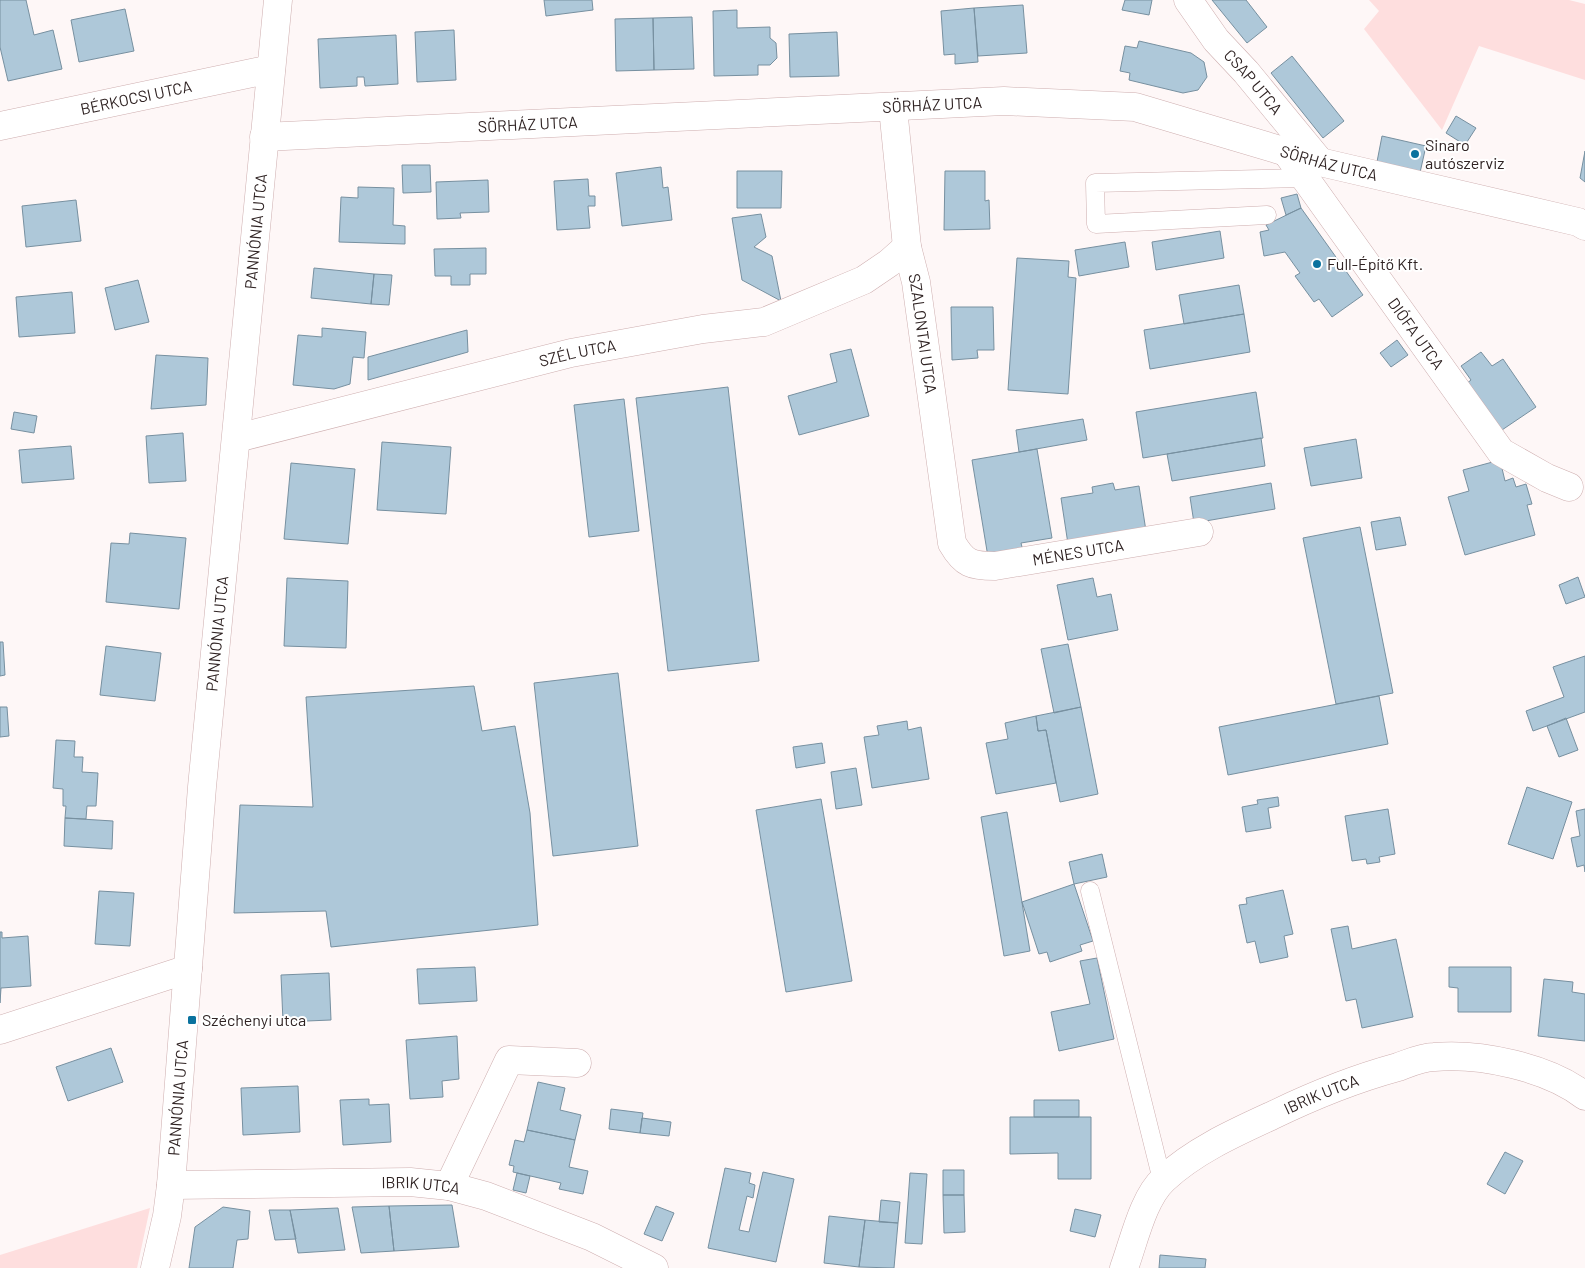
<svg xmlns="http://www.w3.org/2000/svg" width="1585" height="1268" viewBox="0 0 1585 1268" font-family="Barlow,sans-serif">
	<rect width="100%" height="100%" fill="#fef7f7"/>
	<path fill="#fedede" d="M1369 0H1569L1585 4V80L1479 46 1442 130 1364 29 1379 11Z
		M150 1208 137 1268H0V1255Z"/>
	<path fill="#aec8d9" stroke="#7790a0" d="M0 0H26L34 35 53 30 62 69 8 81 0 47Z
		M544 0H592L593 10 546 16Z
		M1125 0H1152L1149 15 1122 10Z
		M1212 0H1246L1267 27 1247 43Z
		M1023 5 1027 53 978 56 974 8Z
		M974 8 978 62 955 64V54L944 55 941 11Z
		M125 9 134 51 79 62 71 20Z
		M737 10V28L770 27V38L776 43 777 58 770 65H758V75L714 76 713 11Z
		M692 17 694 69 654 70 653 18Z
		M653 18 654 70 616 71 615 19Z
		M454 30 456 80 417 82 415 32Z
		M837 32 839 76 790 77 789 34Z
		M396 35 398 84 365 86 364 77H357V86L320 88 318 39Z
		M1139 41 1191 53 1204 62 1207 77 1198 90 1183 93 1129 80 1130 73 1120 71 1125 46 1137 48Z
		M1292 56 1344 121 1323 138 1271 73Z
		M1456 116 1476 128 1465 145 1446 133Z
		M1382 136 1426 146 1419 177 1376 167Z
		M1585 151V182L1580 178Z
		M402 165H430L431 192 403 193Z
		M661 167 663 188 668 187 672 220 622 226 616 173Z
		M737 171H782L781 208H737Z
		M945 171H985V201L989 200 990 229 944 230Z
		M588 179 589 196H595V206H588L590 228 557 230 554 181Z
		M488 180 489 212 460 213 461 218 437 219 436 182Z
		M358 187 394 188 393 225 405 226V244L339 242 341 197 358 198Z
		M1297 194 1301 208 1286 215 1281 198Z
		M76 200 81 241 26 247 22 206Z
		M1301 208 1363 295 1332 317 1319 299 1314 302 1295 276 1300 273 1285 252 1264 256 1260 232 1269 230 1266 225Z
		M761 214 766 237 754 247 772 256 781 301 742 280 732 218Z
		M1220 231 1224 258 1156 270 1152 242Z
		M1125 242 1129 267 1079 276 1075 250Z
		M486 248V274H470V285H451V276H435L434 249Z
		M1017 258 1069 261 1068 277 1076 278 1068 394 1008 390Z
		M314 268 374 274 371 304 311 298Z
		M374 274 392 275 389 305 371 304Z
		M138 280 149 322 115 330 105 288Z
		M1239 285 1244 314 1184 324 1179 295Z
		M72 292 75 333 19 337 16 297Z
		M951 307H993L994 350H977L978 358 952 360Z
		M1244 314 1250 352 1150 369 1144 330Z
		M322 328 366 332 364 358 353 357 350 384 334 389 293 385 298 335 322 337Z
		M467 330 468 352 368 380V357Z
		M1397 340 1408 355 1391 367 1380 353Z
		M851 349 869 416 799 435 788 396 837 382 830 354Z
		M1481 352 1492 366 1503 359 1536 407 1499 432 1466 384 1471 380 1461 366Z
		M156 355 208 358 206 405 151 409Z
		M728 387 759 661 668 671 636 398Z
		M1256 392 1263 438 1143 458 1136 412Z
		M624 399 639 531 589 537 574 405Z
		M14 412 37 416 34 433 11 429Z
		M1083 419 1087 440 1019 452 1016 430Z
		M183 433 186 481 149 483 146 436Z
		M1261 438 1265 466 1172 481 1167 454Z
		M1356 439 1362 478 1311 486 1304 448Z
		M382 442 451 447 446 514 377 510Z
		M71 446 74 479 22 483 19 450Z
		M1037 449 1052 538 1021 543 1023 551 988 557 972 460Z
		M1500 460 1505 481 1513 478 1516 487 1526 484 1532 504 1527 505 1535 535 1465 555 1448 497 1469 491 1463 470Z
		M291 463 355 469 348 544 284 539Z
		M1113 483 1115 490 1139 486 1146 531 1068 544 1061 498 1093 493 1092 487Z
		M1271 483 1275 509 1194 523 1190 497Z
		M1400 517 1406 545 1376 550 1371 522Z
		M1360 527 1393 693 1336 704 1303 538Z
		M130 533 186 538 179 609 106 602 111 543 129 544Z
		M1578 577 1585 597 1566 604 1559 585Z
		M287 578 348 581 346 648 284 646Z
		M1093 578 1097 597 1111 594 1118 630 1068 640 1057 585Z
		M0 642H3L5 675 0 676Z
		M1068 644 1081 707 1054 713 1041 649Z
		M106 646 161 653 155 701 100 695Z
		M1585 656V712L1533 731 1526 711 1564 697 1553 667Z
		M618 673 638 846 553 856 534 683Z
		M474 686 482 731 515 726 530 813 538 925 331 947 326 911 234 913 240 805 313 807 306 697Z
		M1379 696 1388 744 1228 775 1219 727Z
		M0 707H7L9 736 0 737Z
		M1081 707 1098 794 1060 802 1046 730 1038 731 1036 716Z
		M1036 716 1038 731 1046 730 1056 783 996 794 986 743 1008 739 1005 723Z
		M1566 718 1578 750 1559 757 1547 726Z
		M907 721 908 730 921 727 929 779 872 788 864 737 879 735 877 726Z
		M56 740 75 741 74 757H83L82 772 98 773 96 806H87L86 819 65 818 66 806H63V789L53 788Z
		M822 743 825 763 796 768 793 747Z
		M856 768 862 805 836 809 831 772Z
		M1527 787 1572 802 1553 859 1508 844Z
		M1278 797 1279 806 1268 808 1271 828 1246 832 1242 807 1258 804 1257 800Z
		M821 799 852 981 786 992 756 810Z
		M1388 809 1395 854 1379 857 1380 862 1367 864 1366 859 1352 861 1345 816Z
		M1585 809V872L1584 865 1577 867 1571 838 1580 836 1576 811Z
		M1007 812 1030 951 1004 956 981 817Z
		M65 818 113 821 112 849 64 846Z
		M1102 854 1107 877 1074 884 1069 862Z
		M1074 884 1093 941 1080 945 1082 951 1050 962 1047 952 1039 954 1022 902Z
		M1283 890 1293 934 1284 936 1288 957 1260 963 1255 941 1247 943 1239 905 1247 904 1246 898Z
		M99 891 134 893 130 946 95 944Z
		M1348 926 1352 949 1396 939 1413 1017 1362 1028 1356 999 1346 1001 1331 929Z
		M0 932H2V938L28 936 31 986 1 988 0 1003Z
		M1097 958 1114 1039 1059 1051 1051 1012 1090 1004 1080 961Z
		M475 967 477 1001 419 1004 417 969Z
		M1449 967H1511V1012H1458V988L1449 987Z
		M329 973 331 1020 283 1022 281 975Z
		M1544 979 1573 982 1572 992 1585 994V1041L1538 1036Z
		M457 1036 459 1079 442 1081 443 1097 410 1099 406 1040Z
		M111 1048 123 1082 68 1101 56 1067Z
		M538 1082 565 1088 560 1110 581 1115 575 1140 527 1130Z
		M298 1086 300 1132 243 1135 241 1088Z
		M369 1099V1105L389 1104 391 1142 343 1145 340 1100Z
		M1034 1100H1079V1117H1034Z
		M611 1109 643 1113 640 1133 609 1129Z
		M1010 1117H1091V1179H1058V1153L1010 1154Z
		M642 1118 671 1122 669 1136 640 1133Z
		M527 1130 575 1140 569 1167 588 1171 583 1194 559 1189 561 1183 513 1172 514 1166 509 1165 515 1140 524 1142Z
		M1505 1152 1523 1161 1505 1194 1487 1184Z
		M725 1168 751 1173 749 1183 755 1185 753 1198 747 1196 739 1230 749 1232 763 1172 794 1179 776 1262 708 1248Z
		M943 1170H964V1195H943Z
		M517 1173 530 1176 526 1193 513 1190Z
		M910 1173 927 1174 922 1244 905 1243Z
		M943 1195H964L965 1232 944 1233Z
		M881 1200 900 1202 898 1223 879 1222Z
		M452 1205 459 1247 394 1251 389 1206Z
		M389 1206 394 1251 361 1253 352 1207Z
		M656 1206 674 1213 662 1241 644 1234Z
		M223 1207 250 1211 248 1239 237 1240 233 1268H189L195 1227Z
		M338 1208 345 1250 298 1253 290 1210Z
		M1075 1209 1101 1215 1095 1237 1070 1231Z
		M269 1210H290L296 1239 275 1240Z
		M829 1216 865 1220 859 1267 824 1263Z
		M865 1220 898 1223 894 1268 859 1267Z
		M1160 1255 1206 1259 1205 1268H1159Z"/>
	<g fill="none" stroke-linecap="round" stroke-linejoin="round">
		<g stroke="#ceaeaf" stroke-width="19">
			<path id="lane" d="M1267 215 1096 224 1095 183 1305 178
				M1090 891 1162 1180"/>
		</g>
		<g stroke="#ceaeaf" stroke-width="29">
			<g id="street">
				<path id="s1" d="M1188 0 1216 40 1246 72 1320 162"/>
				<path id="s2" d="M893 108 907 247 916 282 952 543C964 564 972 566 995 566L1199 532"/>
				<path id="s3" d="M0 126 271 69"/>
				<path id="s4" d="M264 137 1004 101 1135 107 1320 162 1578 222 1585 226"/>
				<path id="s5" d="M1287 153 1501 452 1547 478 1569 487"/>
				<path id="s6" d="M237 438 571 353 703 329 764 322 864 280 889 263 907 247"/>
				<path d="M0 1030 188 969"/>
				<path id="s7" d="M171 1185 410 1182 449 1186 486 1196 592 1237 654 1268"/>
				<path d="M449 1186 509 1060 577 1063"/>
				<path id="s8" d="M155 1268 167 1216 171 1185 202 787 278 0"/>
				<path id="s9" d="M1124 1268C1134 1241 1143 1198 1164 1179 1194 1151 1234 1133 1271 1116 1312 1096 1354 1079 1398 1067 1409 1063 1422 1057 1434 1057 1480 1053 1548 1067 1585 1096"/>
			</g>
		</g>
		<use href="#lane" stroke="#fff" stroke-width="18"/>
		<use href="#street" stroke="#fff" stroke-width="28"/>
	</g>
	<g fill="#0a729e" stroke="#fff" stroke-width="2">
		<circle cx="1415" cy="154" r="5"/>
		<circle cx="1317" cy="264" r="5"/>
		<rect x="187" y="1015" width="10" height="10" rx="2.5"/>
	</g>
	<g text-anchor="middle" stroke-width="4" stroke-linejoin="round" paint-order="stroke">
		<g font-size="16" fill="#2f2323" stroke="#fff">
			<text dy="6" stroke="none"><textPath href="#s1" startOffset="105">CSAP UTCA</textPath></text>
			<text dy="6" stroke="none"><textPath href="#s3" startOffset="139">BÉRKOCSI UTCA</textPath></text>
			<text dy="6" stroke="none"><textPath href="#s4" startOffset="669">SÖRHÁZ UTCA</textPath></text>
			<text dy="6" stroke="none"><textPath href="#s4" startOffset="264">SÖRHÁZ UTCA</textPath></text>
			<text dy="6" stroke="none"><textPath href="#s4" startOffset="1074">SÖRHÁZ UTCA</textPath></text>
			<text dy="6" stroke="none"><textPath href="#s8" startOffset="1042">PANNÓNIA UTCA</textPath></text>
			<text dy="6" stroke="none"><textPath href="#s2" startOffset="228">SZALONTAI UTCA</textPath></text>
			<text dy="6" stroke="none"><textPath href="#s5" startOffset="222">DIÓFA UTCA</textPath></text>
			<text dy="6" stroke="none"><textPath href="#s6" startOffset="351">SZÉL UTCA</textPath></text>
			<text dy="6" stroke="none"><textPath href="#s2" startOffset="576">MÉNES UTCA</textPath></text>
			<text dy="6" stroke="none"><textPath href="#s8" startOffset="638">PANNÓNIA UTCA</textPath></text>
			<text dy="6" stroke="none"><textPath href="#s9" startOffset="278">IBRIK UTCA</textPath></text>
			<text dy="6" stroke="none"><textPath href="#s8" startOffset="172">PANNÓNIA UTCA</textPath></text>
			<text dy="6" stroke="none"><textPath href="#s7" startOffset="250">IBRIK UTCA</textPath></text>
		</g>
		<g font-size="16" fill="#2f2323" stroke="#fff" text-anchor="start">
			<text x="1425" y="151">Sinaro<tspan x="1425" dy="18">autószerviz</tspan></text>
			<text x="1327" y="270">Full-Építő Kft.</text>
			<text x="202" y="1026">Széchenyi utca</text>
		</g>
	</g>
</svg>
